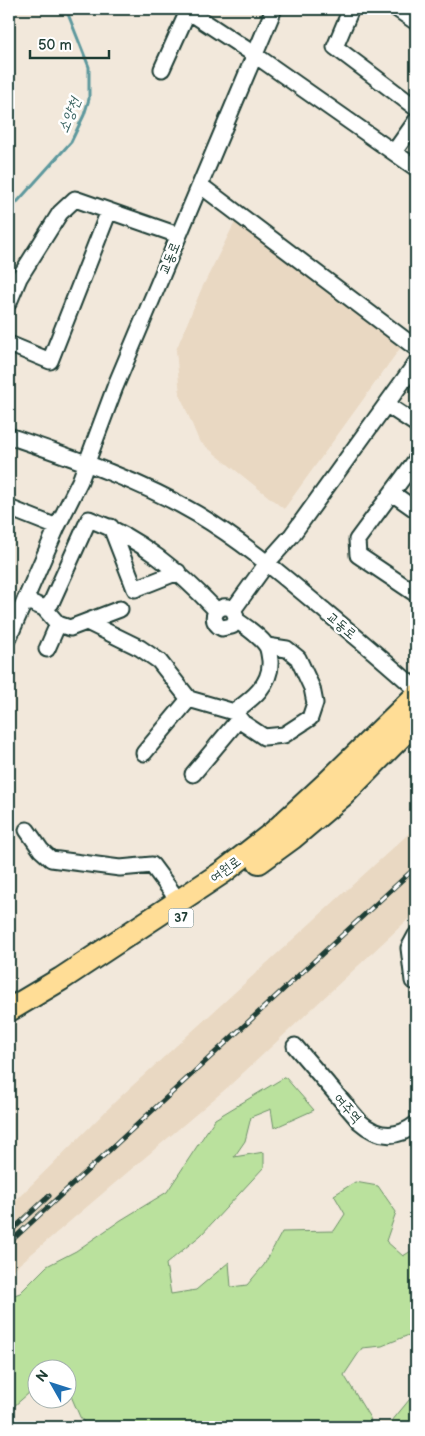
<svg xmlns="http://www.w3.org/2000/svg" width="425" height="1436" viewBox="0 0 425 1436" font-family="'Balsamiq Sans','Poor Story',sans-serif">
	<rect width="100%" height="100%" fill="#f2e8db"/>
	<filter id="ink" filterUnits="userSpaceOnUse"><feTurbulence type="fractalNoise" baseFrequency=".02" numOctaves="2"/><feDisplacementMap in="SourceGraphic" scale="10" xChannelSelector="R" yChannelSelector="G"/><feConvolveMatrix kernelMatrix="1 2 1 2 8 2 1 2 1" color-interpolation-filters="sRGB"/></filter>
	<g filter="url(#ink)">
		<path fill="#e9d8c2" d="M235 222 401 347 284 509 199 441 180 395 176 350 201 290Z
			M416 827V912L228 1087 9 1273V1207L119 1098Z"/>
		<path fill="#bae19d" stroke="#6c8f68" d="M285 1077 314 1110 274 1128 271 1109 251 1117 245 1141 234 1157 264 1152V1167L201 1235 166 1264 171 1294 196 1290 229 1262 231 1287 247 1285 264 1265 282 1232 334 1231 345 1214 334 1195 355 1182 378 1186 396 1212 386 1241 403 1256 416 1248V1332L382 1346 362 1348 344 1375 370 1418 372 1427H88L80 1417 68 1389V1368H38L37 1386 13 1407 9 1404V1297L20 1293 47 1266 76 1251 121 1220 167 1192 215 1119Z
			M416 1393V1427H387L414 1394Z"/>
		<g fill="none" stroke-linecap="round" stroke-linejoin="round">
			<path stroke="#5d989d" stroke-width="3" d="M9 211 71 142 84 115 89 99V67L66 9"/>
			<g stroke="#1f3d34" stroke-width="19">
				<path id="minor" d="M185 9 255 55 416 168
					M351 9 335 47 416 108
					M397 9 416 22
					M162 69 189 9
					M394 152 416 121
					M200 185 416 348
					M9 302 19 278 60 213 75 199 178 235
					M9 344 50 361 109 211
					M387 405 416 424
					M9 436C73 458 139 480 197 514 239 539 276 570 313 601 348 630 383 659 416 689
					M416 460 357 540 358 555 416 594
					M392 493 416 510
					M9 508 57 527
					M111 527 135 589 178 572
					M25 600 44 608 51 603 89 519C140 538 179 571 216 610
					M44 608 58 624 70 628 120 609
					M233 610 267 563 292 535 416 363
					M87 622 140 648 159 661 189 699 234 712 243 723 264 737 284 735 310 718 315 703 312 688 298 658 287 649 267 646
					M9 637 57 527 80 481 115 387 274 9
					M47 649 58 624
					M234 712C252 699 272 684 270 660 269 655 269 649 266 645 258 634 246 627 236 620 236 611 231 606 223 607 212 611 211 623 222 628L232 626 236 620
					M144 753 189 699
					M193 774 239 719
					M27 830 41 850 51 859 120 868 152 865 172 892
					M413 981 409 948 416 935
					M295 1046 360 1122C378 1138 397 1139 416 1124"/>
			</g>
			<g stroke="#1f3d34" stroke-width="26">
				<path id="highway" d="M259 862 292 838 343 795 416 721
					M9 1010 61 979 223 872 273 833 328 782 416 696"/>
			</g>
			<use href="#minor" stroke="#fff" stroke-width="15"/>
			<use href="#highway" stroke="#ffdd96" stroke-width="22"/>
			<g stroke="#1f3d34" stroke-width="5">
				<path id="rail" d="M9 1233 49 1196
					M9 1243 416 867"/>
			</g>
			<use href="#rail" stroke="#fff" stroke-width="3" stroke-dasharray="9" stroke-linecap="butt"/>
		</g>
	</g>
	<g text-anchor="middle" stroke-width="5" stroke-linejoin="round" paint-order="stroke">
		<rect fill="#fff" stroke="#627771" stroke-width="1" x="168.5" y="908.5" width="25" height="19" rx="4"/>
		<g font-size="12" font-weight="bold" fill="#1f3d34">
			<text x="181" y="922">37</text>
		</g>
		<g font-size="14" fill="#1f3d34" stroke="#fff">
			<text transform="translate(169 258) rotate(-68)" y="5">교동로</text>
			<text transform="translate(342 625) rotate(40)" y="5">교동로</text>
			<text transform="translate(225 869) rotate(-36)" y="5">여원로</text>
			<text transform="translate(348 1108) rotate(49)" y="5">여주역</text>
		</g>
		<g font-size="15" font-style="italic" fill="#396360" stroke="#fff">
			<text transform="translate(69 115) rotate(-68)" y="5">소양천</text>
		</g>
	</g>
	<rect width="425" height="1436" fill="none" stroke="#fff" stroke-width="30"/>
	<rect x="15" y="15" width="395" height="1406" fill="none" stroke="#1f3d34" stroke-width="2" filter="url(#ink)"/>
	<g transform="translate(52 1384) rotate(309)"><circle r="24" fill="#ffffff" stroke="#a5b1ae"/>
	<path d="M0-4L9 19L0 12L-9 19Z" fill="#1f6fb2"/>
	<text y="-8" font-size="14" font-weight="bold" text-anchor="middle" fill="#1f3d34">N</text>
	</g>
	<path d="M30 50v8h79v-8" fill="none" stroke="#1f3d34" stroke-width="2.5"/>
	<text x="38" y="50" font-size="15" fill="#1f3d34" stroke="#ffffff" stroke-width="4" paint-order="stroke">50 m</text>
</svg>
